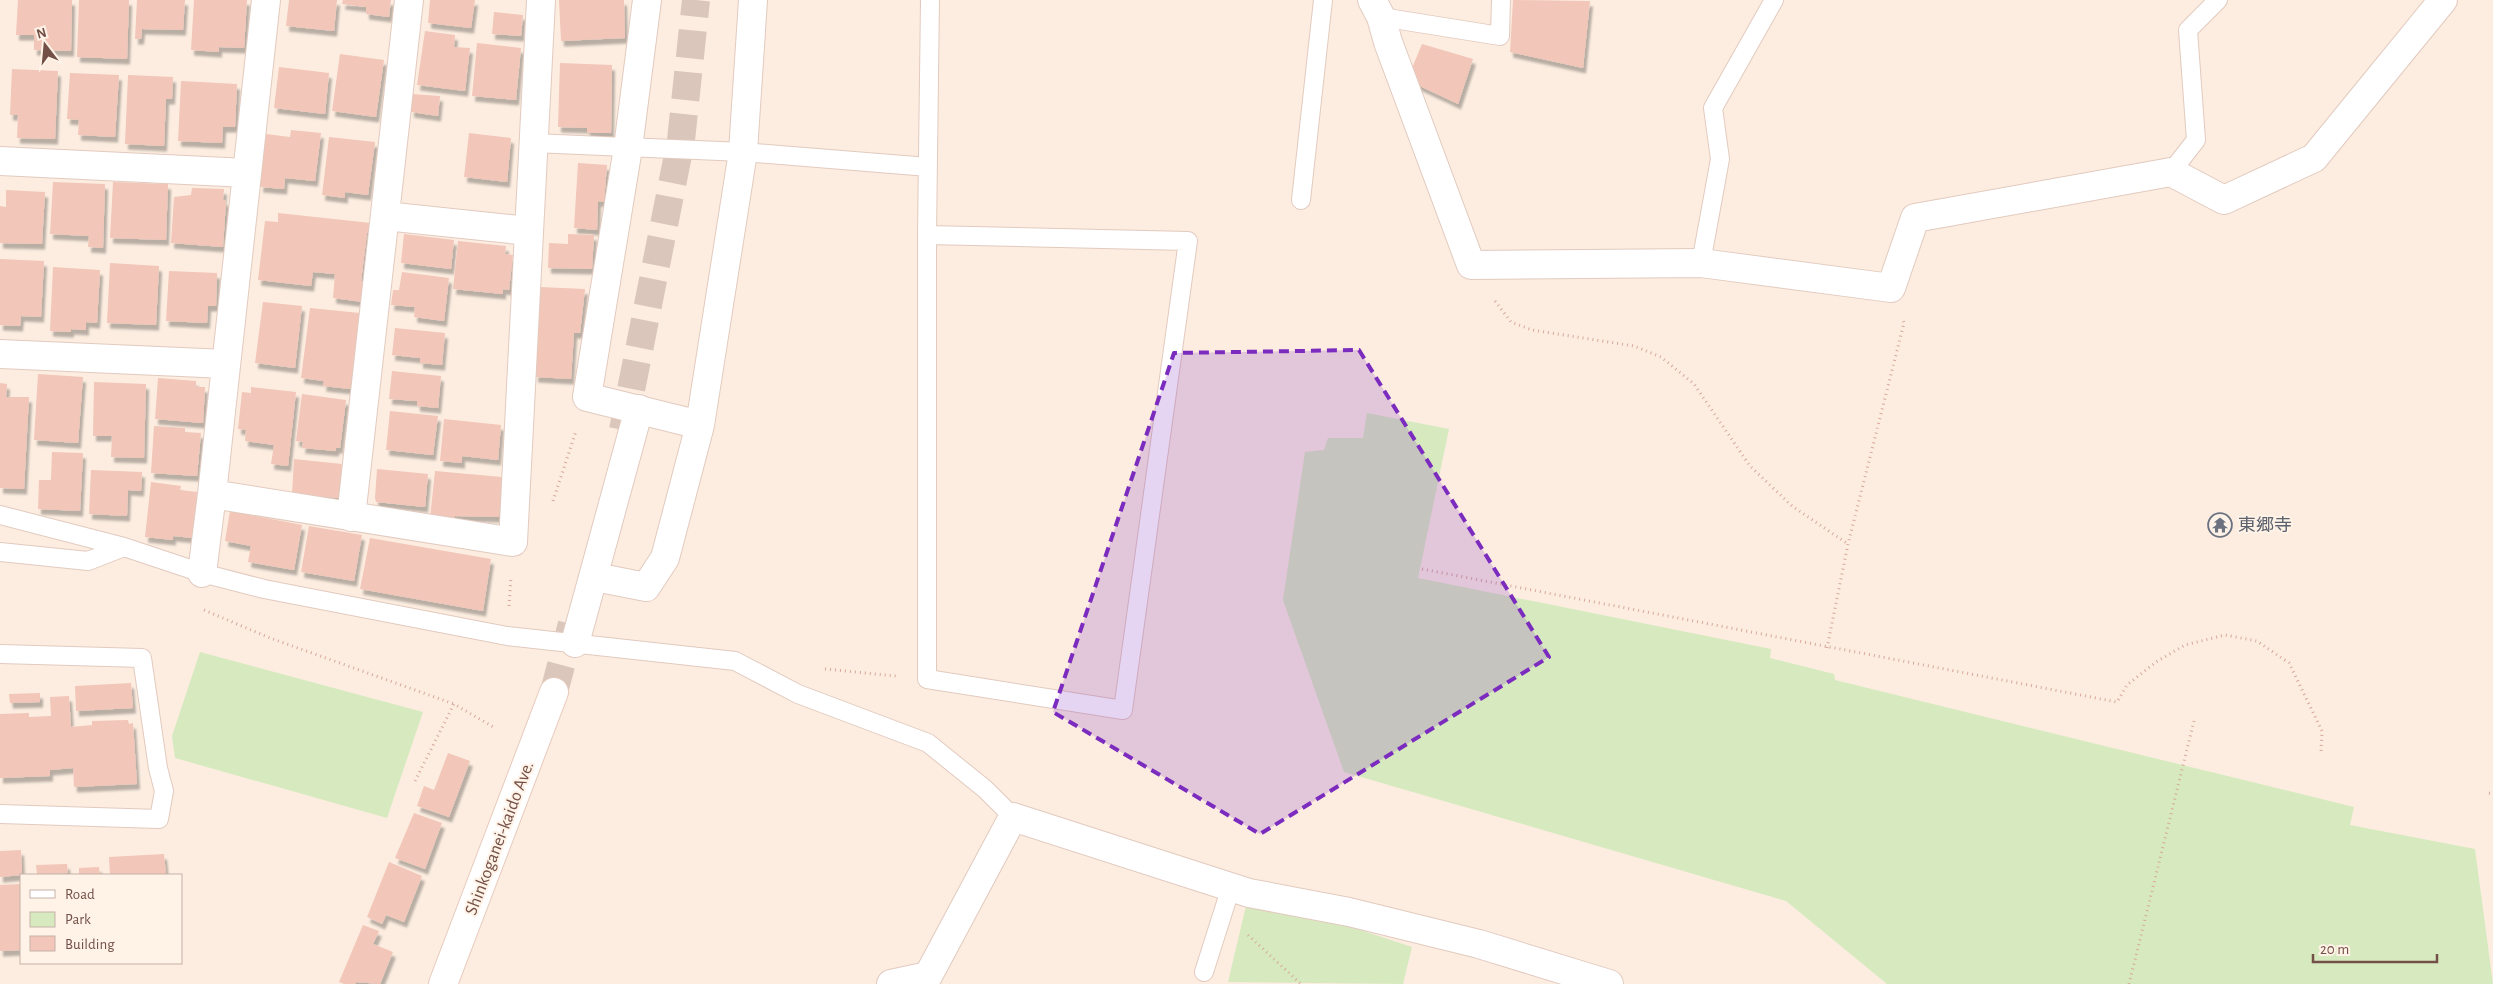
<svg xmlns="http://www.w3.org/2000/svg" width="2493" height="984" viewBox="0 0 2493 984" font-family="'Alegreya Sans','Noto Sans JP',sans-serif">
	<defs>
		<filter id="shadow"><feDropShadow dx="3" dy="5.5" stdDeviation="1" flood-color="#0004"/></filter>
	</defs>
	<rect width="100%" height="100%" fill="#fcede0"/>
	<path fill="#d7eabf" d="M1367 413 1449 429 1418 578 1771 649 1770 658 1834 674 1835 680 2354 807 2350 825 2475 849 2493 984H1887L1786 901 1344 772 1283 600 1305 452 1324 450 1328 438H1363Z
		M200 652 423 712 387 818 175 758 172 736Z
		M1249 893 1412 947 1403 984 1228 982Z"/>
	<path fill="#f2c6b8" filter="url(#shadow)" d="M18 0H72L71 51 34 50V35H16Z
		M79 0H129L127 59 77 57Z
		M137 0H185L183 30 142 29 141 39H135Z
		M194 0H247L244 48 219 47V52L191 50Z
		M289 0H337L334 31 286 26Z
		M343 0H391L389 17 366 14V7L342 4Z
		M430 0H475L471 28 428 23Z
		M559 0H624L625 38 561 41Z
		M1513 0 1590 1 1583 68 1510 52Z
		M494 12 523 15 521 36 492 34Z
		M425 31 455 35 454 47 470 48 465 91 417 85Z
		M477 43 521 48 516 100 472 96Z
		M1422 44 1473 59 1458 104 1407 80Z
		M340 54 384 60 376 117 332 111Z
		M560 63 612 65 611 133H587V128L558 127Z
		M279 67 329 73 325 114 274 108Z
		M12 69 58 71 55 139 17 138 18 115H10Z
		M70 73 119 75 115 137 78 135 79 120 67 119Z
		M128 75 173 77 172 99H166L164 146 125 144Z
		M181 81 237 84 235 127H223L222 143 178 141Z
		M412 94 440 96 438 116 411 112Z
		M291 130 321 133 315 181 285 178 284 189 260 187 266 134 290 137Z
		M469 133 511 138 507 182 464 177Z
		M329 137 375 142 368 195 345 192V198L322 195Z
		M578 163 607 165 604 202 598 201 597 230 574 228Z
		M53 182 105 184 103 248 88 247 89 236 50 234Z
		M113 182 168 184 166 240 110 238Z
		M192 188 224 189 223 200 226 201 223 247 171 243 174 197 191 195Z
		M6 190 45 192 42 244 0 243V206L6 207Z
		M278 213 371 223 369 233H367L361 281 365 282 363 302 333 298 335 274 313 272 311 286 258 280 265 221 278 222Z
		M404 234 454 240 451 269 401 263Z
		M568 234 594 235 592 269 548 268 549 243 568 244Z
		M458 241 506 246 505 254 513 255 509 290 503 289V294L453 289Z
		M0 259 44 261 41 317 21 316 20 326 0 325Z
		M110 263 159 266 156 325 107 323Z
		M53 267 100 270 97 323 86 322V330L71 329V332L50 331Z
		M169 271 217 273 216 306H208L207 323 166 321Z
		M402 272 449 278 444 321 414 317 415 307 391 305 393 290H399Z
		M540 287 585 289 580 333H574L571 379 535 377Z
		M263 302 302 306 295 368 255 363Z
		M310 308 360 313 350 389 323 386 324 381 301 378Z
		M395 328 445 333 442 365 420 363V358L392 355Z
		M392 371 441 376 438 408 417 406V401L389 399Z
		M38 374 83 377 78 443 34 440Z
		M158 378 196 381V387H205L203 423 155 419Z
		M94 382 146 384 144 458 111 457 112 436H93Z
		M0 383 7 384 6 397H29L24 489 0 488Z
		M251 387 296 392 288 466 271 464 274 445 245 441 246 430 238 429 242 392 251 393Z
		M302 394 346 400 340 448H336V451L302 448 303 442 296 441Z
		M390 411 438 416 433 455 386 450Z
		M444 419 501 425 498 460 462 456V463L440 461Z
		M154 426 185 428V432L201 433 197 476 151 473Z
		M52 452 83 453 80 511 38 509 39 480H51Z
		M294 459 342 464 338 498 292 494Z
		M377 469 428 474 425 507 376 502 375 498Z
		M91 470 142 472 141 491 128 490 127 516 89 514Z
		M435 471 502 477 499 517 455 516 454 521 430 518Z
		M151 482 181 486 180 490 197 492 192 538 173 536V540L145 537Z
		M230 511 302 525 294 570 248 562 251 546 225 541Z
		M309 526 362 535 354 581 301 572Z
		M370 538 491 559 483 611 360 589Z
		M131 683 133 708 76 711 75 686Z
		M40 693V702L10 703 9 694Z
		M69 696 71 727 92 725V721L128 720 129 724 133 723 137 784 74 787 73 768 50 770V776L0 778V714L29 713V717L51 716 50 697Z
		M448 753 470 761 449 817 417 806 424 786 434 790Z
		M414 813 442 823 425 869 395 858Z
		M21 850 22 875 0 877V851Z
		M164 854 166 875H110L109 857Z
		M389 862 422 876 404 922 386 915 382 924 367 917Z
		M67 864 68 873 37 874 36 865Z
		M99 867 100 875H79V868Z
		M21 884V950L0 951V885Z
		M363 925 379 931 373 944 393 952 380 984 356 982 355 984H345L339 982Z"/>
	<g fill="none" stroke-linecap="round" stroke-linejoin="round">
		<path stroke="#dac6ba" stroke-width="28" stroke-dasharray="28 14" stroke-linecap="butt" d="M623 430 681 140 696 0
			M554 692 574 616"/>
		<g stroke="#e2cabf" stroke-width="20">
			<path id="service" d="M1381 17 1500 36 1501 0
				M533 143 743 152 928 167
				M2171 172 2196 140 2188 30 2218 0
				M1301 200 1323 0
				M927 235 1188 241 1123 710 927 679V235L930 0
				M1701 263 1720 159 1713 108 1774 0
				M0 515 124 547 202 573 264 589 507 636 735 661 798 694 928 743 985 789 1013 817
				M0 552 88 561 124 547
				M0 654 142 658 158 768 164 791 159 819 0 814
				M1204 972 1231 887"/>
		</g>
		<g stroke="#e2cabf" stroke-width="30">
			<path id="minor" d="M647 0 628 148 587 397 700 425 743 152 753 0
				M1372 0 1381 17 1388 42 1471 265 1701 263 1891 288 1915 218 2171 172 2224 200 2314 158 2443 0
				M0 161 247 173
				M385 216 529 231
				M0 354 226 364
				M212 494 513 542 541 0
				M351 517 409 0
				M202 573 212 494 266 0
				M595 577 646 587 665 558 700 425
				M575 643 639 409
				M891 984 928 976 1013 817 1249 893 1349 912 1479 944 1609 984"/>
		</g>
		<g stroke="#e7cabc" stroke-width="30">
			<path id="secondary" d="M443 984 554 692"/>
		</g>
		<path stroke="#d6a99b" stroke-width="3" stroke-dasharray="1 4" stroke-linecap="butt" d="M1495 301 1511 322 1532 330 1634 346 1661 357 1694 384 1750 466 1792 506 1848 544
			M553 501 576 431
			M1422 569 2117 702 2127 685 2156 662 2185 645 2225 635 2257 641 2289 663 2322 731 2321 752
			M509 606 511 577
			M204 610 270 638 454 704
			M1827 648 1848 544 1904 323 1903 320
			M825 669 896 676
			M415 781 454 704 495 728
			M2489 793 2493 794
			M1248 935 1301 984
			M2129 984 2194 721"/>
		<use href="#service" stroke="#fff" stroke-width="18"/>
		<use href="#minor" stroke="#fff" stroke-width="28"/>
		<use href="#secondary" stroke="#fff" stroke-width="28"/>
	</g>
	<path fill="#7b2cbf" fill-opacity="0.2" stroke="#7b2cbf" stroke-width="4" stroke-dasharray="10 6" stroke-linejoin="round" d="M1359 350 1549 657 1260 834 1053 712 1174 353Z"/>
	<defs>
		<g id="temple-ring" transform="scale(1.25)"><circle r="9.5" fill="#fff2e7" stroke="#6b7280" stroke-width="1.5"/><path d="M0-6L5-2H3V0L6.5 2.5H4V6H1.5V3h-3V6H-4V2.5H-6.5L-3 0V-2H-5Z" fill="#6b7280"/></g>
	</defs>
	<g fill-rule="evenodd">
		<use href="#temple-ring" x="2220" y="525"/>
	</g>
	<g text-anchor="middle" stroke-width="4" stroke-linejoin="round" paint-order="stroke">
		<g font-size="18" fill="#5b616d" stroke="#fff2e7" text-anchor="start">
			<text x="2238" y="531">東郷寺</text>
		</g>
		<g font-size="18" fill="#735047" stroke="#fff2e7">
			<text transform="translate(499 838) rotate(-69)" y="6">Shinkoganei-kaido Ave.</text>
		</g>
	</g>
	<rect x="20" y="874" width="162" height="90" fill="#fff2e7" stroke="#c7b1a7"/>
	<rect x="30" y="890" width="25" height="8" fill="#ffffff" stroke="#c7b1a7"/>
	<text x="65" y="899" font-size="15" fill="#735047">Road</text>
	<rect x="30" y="912" width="25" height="15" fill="#d7eabf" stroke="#c7b1a7"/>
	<text x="65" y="924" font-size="15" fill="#735047">Park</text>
	<rect x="30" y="936" width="25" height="15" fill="#f2c6b8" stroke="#c7b1a7"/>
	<text x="65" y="949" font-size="15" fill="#735047">Building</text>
	<g transform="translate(45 45) rotate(344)" stroke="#fff2e7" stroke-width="4" paint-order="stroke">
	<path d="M0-4L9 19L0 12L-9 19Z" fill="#735047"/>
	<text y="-8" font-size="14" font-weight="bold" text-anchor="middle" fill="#735047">N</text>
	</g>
	<path d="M2313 954v8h124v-8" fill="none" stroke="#735047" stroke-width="2.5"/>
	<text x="2320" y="954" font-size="15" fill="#735047" stroke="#fff2e7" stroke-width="4" paint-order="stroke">20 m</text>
</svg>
